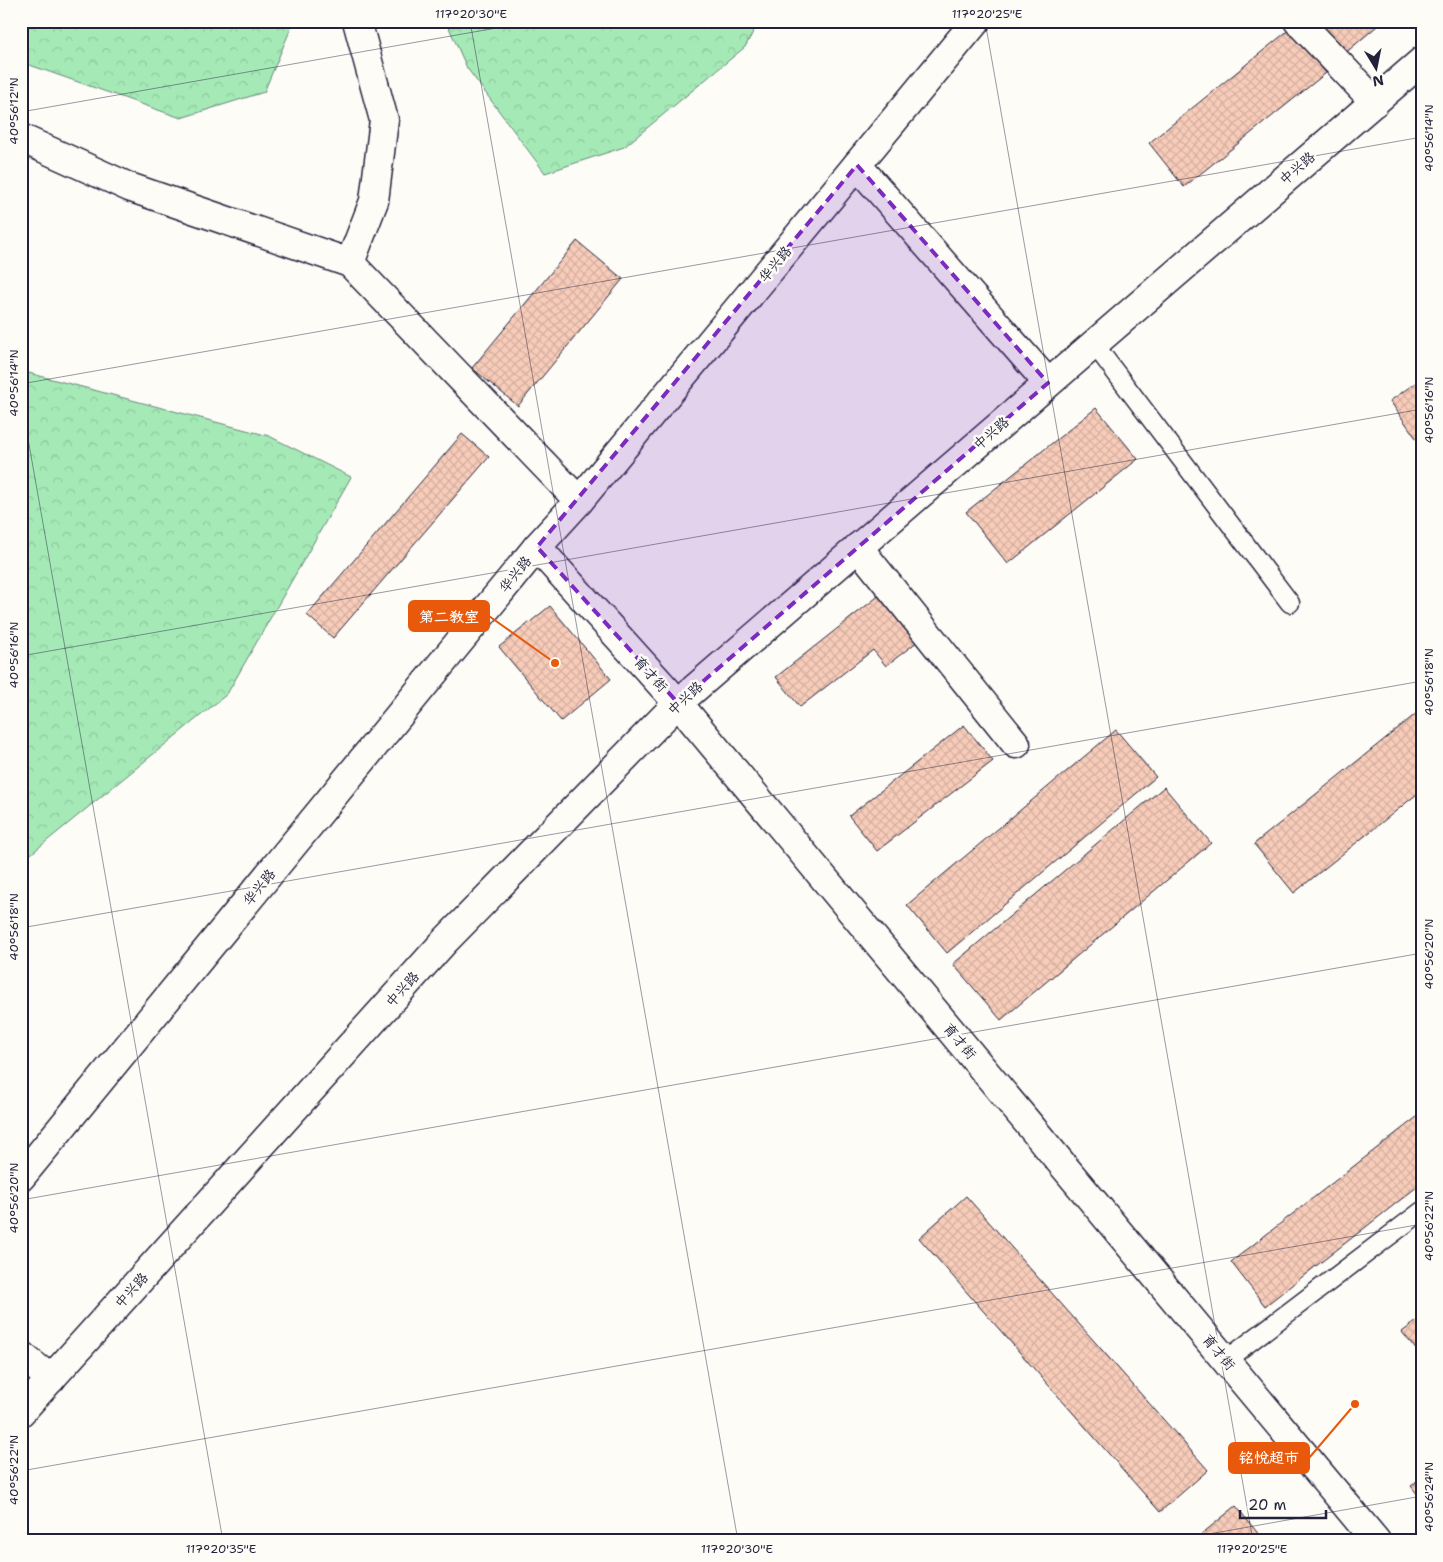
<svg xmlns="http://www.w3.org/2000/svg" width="1443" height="1562" viewBox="0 0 1443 1562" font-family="'Shantell Sans','LXGW WenKai TC',sans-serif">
	<defs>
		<pattern id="forest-crowns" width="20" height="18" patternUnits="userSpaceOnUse" patternTransform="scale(1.25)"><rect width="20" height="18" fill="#a5eab6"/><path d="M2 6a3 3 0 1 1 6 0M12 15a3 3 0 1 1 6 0" fill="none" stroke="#8ec89d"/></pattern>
		<pattern id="building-cross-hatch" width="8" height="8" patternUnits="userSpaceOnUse" patternTransform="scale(1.25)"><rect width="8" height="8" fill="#f8ccb9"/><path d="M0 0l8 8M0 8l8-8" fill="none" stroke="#d4afa0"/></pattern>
	</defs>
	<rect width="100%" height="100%" fill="#fdfcf7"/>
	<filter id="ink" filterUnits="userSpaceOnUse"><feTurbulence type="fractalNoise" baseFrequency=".02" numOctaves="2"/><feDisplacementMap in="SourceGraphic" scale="10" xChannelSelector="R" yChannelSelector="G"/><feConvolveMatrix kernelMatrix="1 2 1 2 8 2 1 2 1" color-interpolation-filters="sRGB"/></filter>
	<g filter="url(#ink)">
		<path fill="url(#forest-crowns)" stroke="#648678" d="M21 21H294L264 92 181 118 21 62Z
			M446 21H759L745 47 624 147 545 173 467 68Z
			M21 371 269 436 351 477 227 694 21 862Z"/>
		<path fill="url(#building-cross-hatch)" stroke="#22223b" d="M1314 21H1383L1343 55Z
			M1290 29 1326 73 1184 187 1149 143Z
			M577 241 623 279 518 406 472 368Z
			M1422 378V438L1418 441 1390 401Z
			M1096 408 1138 459 1008 564 966 512Z
			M462 434 489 457 333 638 307 615Z
			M881 594 918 641 886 666 873 650 800 707 776 677Z
			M550 606 611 679 561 721 499 647Z
			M1422 709V790L1294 893 1254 844Z
			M964 725 993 761 877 851 849 816Z
			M1116 730 1156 777 947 953 907 905Z
			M1164 787 1211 843 1001 1020 953 964Z
			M1422 1113V1183L1265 1306 1231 1262Z
			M966 1196 1208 1470 1160 1512 919 1238Z
			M1422 1317V1357L1402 1332Z
			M1422 1478V1500L1411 1486Z
			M1236 1506 1264 1541H1193Z"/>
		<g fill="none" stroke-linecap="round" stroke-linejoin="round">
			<g stroke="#22223b" stroke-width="21">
				<path id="lane" d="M1094 344 1290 603
					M1226 1360 1422 1211"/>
			</g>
			<g stroke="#22223b" stroke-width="31">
				<path id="street" d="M1298 21 1375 102
					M21 138 129 187 350 263 579 501
					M857 165 1048 383
					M350 263 374 201 384 120 357 21
					M537 547 678 703 1376 1541
					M858 547 1016 744
					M21 1355 51 1379"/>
			</g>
			<g stroke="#22223b" stroke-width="31">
				<path id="secondary" d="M21 1177 537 547 579 501 976 21
					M21 1412 444 942 678 703 1422 61"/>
			</g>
			<use href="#lane" stroke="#fdfcf7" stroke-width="18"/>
			<use href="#street" stroke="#fdfcf7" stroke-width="28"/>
			<use href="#secondary" stroke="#fdfcf7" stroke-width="28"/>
		</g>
	</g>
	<path fill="#7b2cbf" fill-opacity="0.2" stroke="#7b2cbf" stroke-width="4" stroke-dasharray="10 6" stroke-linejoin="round" d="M857 165 1048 383 678 703 537 547Z"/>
	<path fill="none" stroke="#22223b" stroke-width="1" stroke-opacity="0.45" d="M470 21 738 1541M985 21 1253 1541M21 112 536 21M21 384 1422 137M21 399 223 1541M21 656 1422 409M21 928 1422 681M21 1200 1422 953M21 1471 1422 1224M1170 1541 1422 1496"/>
	<g text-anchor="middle" stroke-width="5" stroke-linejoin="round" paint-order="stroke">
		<g font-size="14" fill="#22223b" stroke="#fdfcf7">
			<text transform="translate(1297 168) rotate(-41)" y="5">中兴路</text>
			<text transform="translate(775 264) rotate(-50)" y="5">华兴路</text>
			<text transform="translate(991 433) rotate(-41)" y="5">中兴路</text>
			<text transform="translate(515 574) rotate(-51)" y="5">华兴路</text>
			<text transform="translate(651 674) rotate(48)" y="5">育才街</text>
			<text transform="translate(685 698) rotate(-43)" y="5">中兴路</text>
			<text transform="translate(259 887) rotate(-51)" y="5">华兴路</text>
			<text transform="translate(402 989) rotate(-48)" y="5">中兴路</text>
			<text transform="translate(960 1041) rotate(50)" y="5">育才街</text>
			<text transform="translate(131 1290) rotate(-48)" y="5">中兴路</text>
			<text transform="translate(1219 1352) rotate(50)" y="5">育才街</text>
		</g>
	</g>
	<path fill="none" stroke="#e8590c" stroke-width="2" d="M555 663L489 616M1355 1404L1309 1458"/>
	<g fill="#e8590c" stroke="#fdfcf7" stroke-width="2">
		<circle cx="555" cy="663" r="5"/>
		<circle cx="1355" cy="1404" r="5"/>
	</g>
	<g fill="#e8590c" stroke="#e8590c" stroke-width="2">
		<rect x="409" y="601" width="80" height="30" rx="5"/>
		<rect x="1229" y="1443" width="80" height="30" rx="5"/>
	</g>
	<g font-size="15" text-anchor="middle" font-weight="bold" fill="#fff">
		<text x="449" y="622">第二教室</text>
		<text x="1269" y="1463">铭悦超市</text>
	</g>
	<rect width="1443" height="1562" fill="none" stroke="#fdfcf7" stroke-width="55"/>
	<g transform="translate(1376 68) rotate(170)" stroke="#fdfcf7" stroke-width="4" paint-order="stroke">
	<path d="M0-4L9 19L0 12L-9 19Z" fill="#22223b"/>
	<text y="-8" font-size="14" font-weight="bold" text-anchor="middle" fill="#22223b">N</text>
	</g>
	<path d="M1240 1510v8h86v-8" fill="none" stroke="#22223b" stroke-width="2.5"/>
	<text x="1248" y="1510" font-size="15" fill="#22223b" stroke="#fdfcf7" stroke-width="4" paint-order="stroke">20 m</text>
	<rect x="28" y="28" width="1388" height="1506" fill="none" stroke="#22223b" stroke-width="2"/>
	<g font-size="12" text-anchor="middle" fill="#22223b">
		<text x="471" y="18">117°20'30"E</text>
		<text x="987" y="18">117°20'25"E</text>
		<text transform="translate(14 111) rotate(-90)" y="4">40°56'12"N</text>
		<text transform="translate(1429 138) rotate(-90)" y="4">40°56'14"N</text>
		<text transform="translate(14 383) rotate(-90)" y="4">40°56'14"N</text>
		<text transform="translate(1429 410) rotate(-90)" y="4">40°56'16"N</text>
		<text transform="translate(14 655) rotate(-90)" y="4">40°56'16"N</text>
		<text transform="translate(1429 682) rotate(-90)" y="4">40°56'18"N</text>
		<text transform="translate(14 927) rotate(-90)" y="4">40°56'18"N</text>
		<text transform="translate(1429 954) rotate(-90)" y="4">40°56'20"N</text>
		<text transform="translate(14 1198) rotate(-90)" y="4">40°56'20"N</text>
		<text transform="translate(1429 1226) rotate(-90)" y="4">40°56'22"N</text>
		<text transform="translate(14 1470) rotate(-90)" y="4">40°56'22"N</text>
		<text transform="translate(1429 1497) rotate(-90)" y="4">40°56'24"N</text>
		<text x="221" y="1553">117°20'35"E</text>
		<text x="737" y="1553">117°20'30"E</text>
		<text x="1252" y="1553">117°20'25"E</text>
	</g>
</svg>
